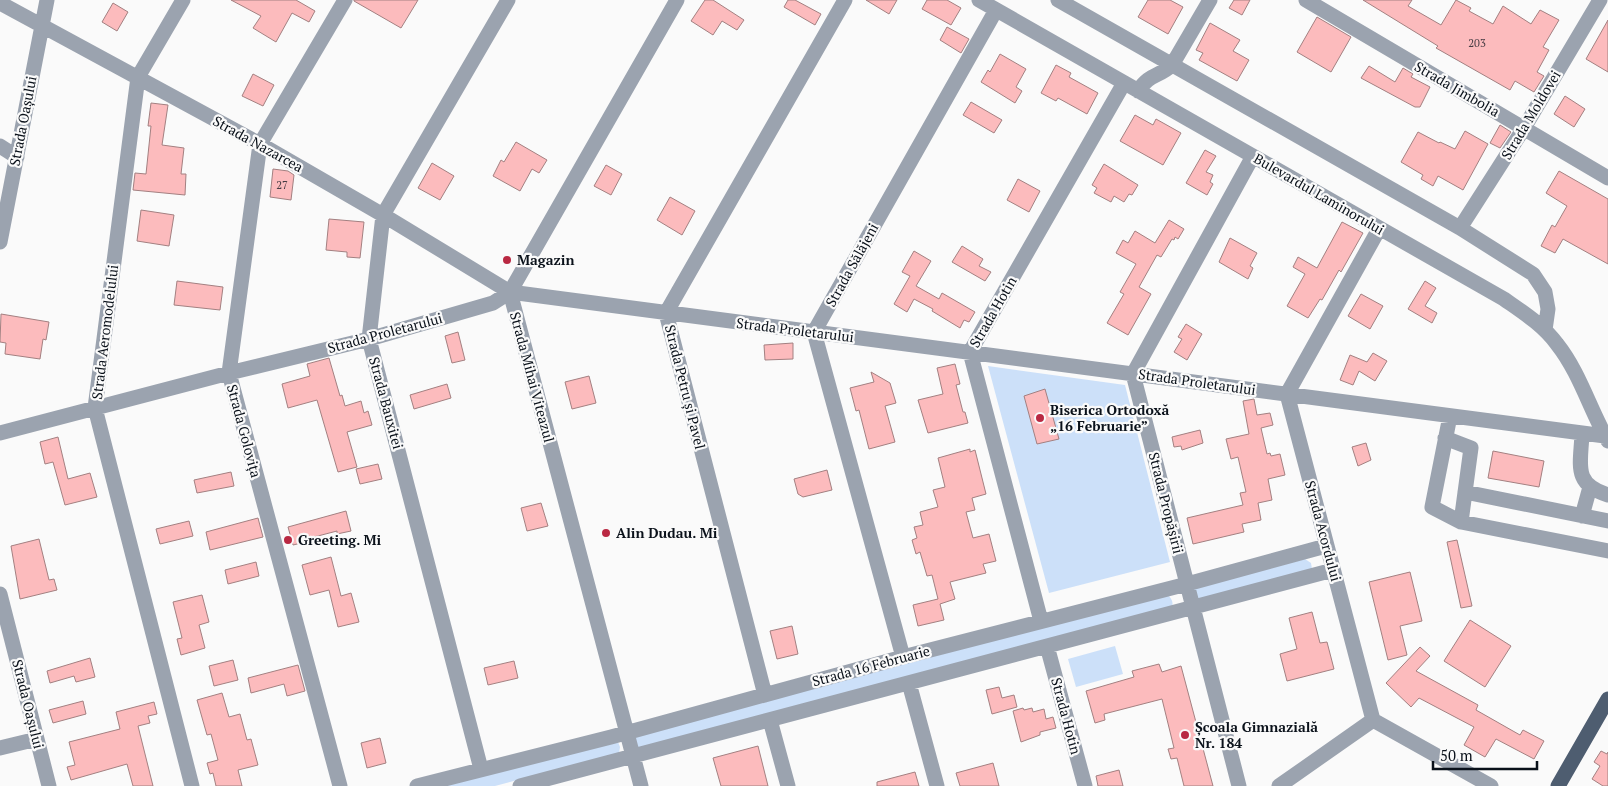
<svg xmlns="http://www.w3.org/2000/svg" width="1608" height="786" viewBox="0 0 1608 786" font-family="'PT Serif',serif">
	<rect width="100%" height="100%" fill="#fafafa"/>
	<path fill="#cce0f9" d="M988 366 1125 385 1170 562 1049 593Z
		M1305 559 1311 563 1312 569 1194 606 1189 590Z
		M1162 596H1169C1173 601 1173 603 1172 609L638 751 627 737Z
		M1115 646 1123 674 1076 687 1068 659Z
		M618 742 620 747 619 753 495 786H438Z"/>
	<path fill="#fcbbbd" stroke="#a38081" d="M231 0H296L315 11 309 22 292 13 276 42 253 28 261 16Z
		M354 0H418L401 28 354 1Z
		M705 0H713L744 20 737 30 722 21 713 35 691 21Z
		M788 0H795L821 14 815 25 784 7Z
		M866 0H897L889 14Z
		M927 0H947L961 8 951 25 922 9Z
		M1148 0H1170L1183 7 1168 34 1138 17Z
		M1234 0H1250L1242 15 1229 8Z
		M1363 0H1412L1408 6 1441 25 1456 0 1471 8 1469 11 1493 24 1503 6 1531 24 1540 10 1559 20 1543 47 1549 50 1537 72 1544 76 1534 92 1515 81 1510 90 1436 48 1438 46Z
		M113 3 128 12 117 31 102 22Z
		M1317 17 1351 37 1331 72 1297 52Z
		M1608 20V72L1586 59Z
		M1210 23 1240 40 1233 51 1249 60 1237 81 1199 60 1203 53 1196 50Z
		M947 27 969 39 961 53 940 40Z
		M1000 54 1026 69 1016 87 1022 91 1015 103 981 82 988 70 990 72Z
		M1056 65 1071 73 1069 77 1098 93 1087 114 1058 98 1056 101 1041 93Z
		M1369 66 1395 82 1403 68 1413 74 1411 77 1430 87 1420 107H1415L1361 78Z
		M253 74 274 85 263 106 242 96Z
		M1565 96 1585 109 1574 127 1554 114Z
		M971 102 1002 120 994 133 963 115Z
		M151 103 168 105 162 145 184 148 181 174H186L185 195 133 190 135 173 146 174 151 126H148Z
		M1135 115 1153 125 1156 119 1181 133 1163 165 1120 141Z
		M1500 125 1511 132 1500 148 1490 143Z
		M1465 131 1488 144 1463 190 1438 176 1433 186 1421 179 1423 175 1401 162 1418 132 1439 143 1440 142 1455 149Z
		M516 142 547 160 539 173 532 169 520 191 493 176 501 160 504 162Z
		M1205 150 1216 156 1206 172 1213 175 1210 182 1213 184 1207 195 1186 183Z
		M432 163 454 176 440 200 418 188Z
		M1104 164 1138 185 1132 195 1129 194 1124 202 1114 196 1111 202 1094 193 1097 188 1092 185Z
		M606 165 622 174 611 195 594 186Z
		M273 169 288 171 294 175 291 200 270 197Z
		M1559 171 1608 199V264L1563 239 1555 253 1541 246 1552 225 1555 227 1567 206 1546 193Z
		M1018 179 1040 191 1029 212 1007 200Z
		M670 197 695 211 682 235 657 220Z
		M141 210 174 215 169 246 137 241Z
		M329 219 364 222 360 258 347 257V252L326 250Z
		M1169 220 1184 229 1178 239 1175 237 1174 240 1172 239 1161 257 1157 255 1139 287 1151 294 1128 335 1107 323 1124 294 1120 292 1136 264 1116 253 1123 240 1128 243 1135 231 1155 243Z
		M1342 222 1363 233 1341 272 1339 270 1322 300 1320 299 1308 318 1287 306 1305 274 1293 267 1298 257 1317 268Z
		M1230 238 1257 253 1250 266 1253 268 1248 279 1219 262Z
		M962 246 983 259 979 266 991 272 985 281 952 262Z
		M914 251 931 261 916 286 939 299 942 293 975 312 969 322 964 320 960 328 932 311 933 309 914 299 907 312 894 304 910 276 902 272Z
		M177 281 223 287 220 310 174 305Z
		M1425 281 1436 288 1425 306 1437 313 1432 323 1408 309Z
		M1361 294 1383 306 1370 329 1348 316Z
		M1 314 49 322 46 340 43 339 40 359 5 354 6 343 0 342Z
		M1186 324 1202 334 1187 360 1174 352 1182 339 1178 337Z
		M458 332 465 360 452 363 445 336Z
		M793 343V359L765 360 764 345Z
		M1373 353 1387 361 1375 381 1359 371 1353 385 1340 380 1350 355 1367 362Z
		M329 358 340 396 342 395 345 406 361 401 364 413 368 411 372 425 347 432 357 467 338 472 317 400 288 408 282 384 310 376 307 364Z
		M955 364 960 384 956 385 963 412H965L968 423 928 433 918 400 943 394 937 368Z
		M871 372 890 383 896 403 885 406 895 442 869 449 859 410 856 411 850 388 874 382Z
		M589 376 596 403 572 409 565 382Z
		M447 384 451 398 414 409 410 395Z
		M1045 389 1059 439 1037 444 1024 396Z
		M1254 399 1257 415 1270 413 1273 425 1261 428 1267 454 1270 453 1271 456 1280 454 1285 475 1268 479 1272 500 1258 503 1261 520 1242 524 1244 532 1193 544 1187 518 1243 505 1240 493 1246 492 1238 457 1231 459 1226 439 1249 434 1243 401Z
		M1200 430 1203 443 1182 450 1181 446 1174 447 1172 437Z
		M58 437 68 479 90 473 97 497 65 505 53 462 45 464 40 442Z
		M1366 443 1371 460 1358 466 1352 447Z
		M970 449V452L975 450 986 494 972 498 975 510 966 512 973 538 989 534 996 561 983 564 986 573 950 582 955 599 940 604 944 620 918 626 913 605 938 599 932 575 927 576 920 552 916 554 912 540 917 538 914 527 923 525 920 512 938 507 933 490 945 487 938 458Z
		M1493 451 1544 461 1539 487 1488 478Z
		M378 464 382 479 360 484 356 469Z
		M827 470 832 490 803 497 798 494 794 479Z
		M231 472 234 486 197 493 194 480Z
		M541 503 548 526 527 531 521 508Z
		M346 511 351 531 337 534V531L314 537V540L293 545 288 527Z
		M258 518 263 537 210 550 206 532Z
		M189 521 193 536 160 544 156 529Z
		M39 539 49 580 54 579 57 590 20 599 11 546Z
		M1457 540 1472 606 1461 608 1447 542Z
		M331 557 341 596 351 593 359 622 338 627 329 590 310 595 302 565Z
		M256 562 259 576 228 584 225 570Z
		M1410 572 1422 621 1400 626 1407 655 1388 660 1369 582Z
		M202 595 209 622 199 625 205 648 181 655 177 639 182 638 173 602Z
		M1312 612 1320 643 1327 642 1334 669 1287 681 1280 654 1297 649 1289 618Z
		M1470 620 1511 646 1485 687 1444 661Z
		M792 626 798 654 777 659 770 631Z
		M1420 647 1430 656 1416 671 1478 705 1476 710 1520 735 1523 730 1544 741 1534 759 1496 739 1485 757 1464 745 1474 727 1419 698 1411 707 1386 683Z
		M90 658 95 677 76 682 74 676 50 683 47 671Z
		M233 660 238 680 214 686 209 666Z
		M514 661 518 678 488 685 484 668Z
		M1159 664 1162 672 1181 666 1213 786H1184L1177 758 1171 759 1168 749 1174 748 1162 699 1104 714 1105 720 1095 723 1086 691 1134 677 1132 671Z
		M298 665 305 691 287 696 284 684 251 693 248 678Z
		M999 687 1002 698 1014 695 1017 707 992 714 986 690Z
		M222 693 229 717 240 714 247 740 251 739 258 765 238 770 242 786H216L213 773 210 774 207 763 218 760 211 734 207 735 197 700Z
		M83 701 86 714 53 723 49 710Z
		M154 702 157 714 148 716 150 723 138 726 153 786H133L127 764 71 780 67 767 75 765 69 742 120 729 116 712Z
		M1023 708 1024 710 1032 708 1033 712 1044 709 1046 719 1053 717 1056 728 1040 732V735L1021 742 1013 711Z
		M380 738 386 763 367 768 361 743Z
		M758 746 768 786H721L713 758Z
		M1601 751 1607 754 1608 752V786H1603L1592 779 1600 766 1594 762Z
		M993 763 999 786H960L956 773Z
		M1119 770 1123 786H1098L1096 776Z
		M915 772 919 786H877V782Z"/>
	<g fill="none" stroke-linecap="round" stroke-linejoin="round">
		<path stroke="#9ba3af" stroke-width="15" d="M183 0 138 77 95 408 192 786
			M979 0 1504 299C1524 313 1543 325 1557 344 1580 373 1590 410 1608 441
			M1058 0 1460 228 1533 274 1545 292 1548 309 1545 330
			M1306 0 1608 178
			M0 3 260 144 383 215 510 292
			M1138 91C1150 73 1159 77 1172 65L1210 0
			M0 146 17 157
			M1460 228 1524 128 1600 0
			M1379 229 1287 394 1373 720 1491 786
			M0 242 47 0
			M1450 416 1432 507 1461 522 1608 551
			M0 433 229 373 369 339 493 303 510 292 1605 436
			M1582 433C1581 464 1572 484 1608 495
			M1445 438 1471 448 1461 522
			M1465 492 1608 521
			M1582 516 1590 487
			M0 594 49 786
			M1041 621 970 352 1124 83
			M1047 646 1085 786
			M903 657 814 332 996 10
			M909 683 937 786
			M765 695 666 313 845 0
			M770 720 788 786
			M0 748 37 739
			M481 769 369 339 383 215 508 0
			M340 786 229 373 260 144 345 0
			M417 786 611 737 903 657 1187 584 1326 546
			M520 786 1333 570
			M641 786 510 292 677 0
			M1239 786 1133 374 1253 156
			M1279 786 1373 720"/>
		<path stroke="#4e5d70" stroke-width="15" d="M1558 786 1608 699"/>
	</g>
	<g fill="#b92842" stroke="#fafafa" stroke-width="2">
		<circle cx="507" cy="260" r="5"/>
		<circle cx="1040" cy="418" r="5"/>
		<circle cx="606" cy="533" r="5"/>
		<circle cx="288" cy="540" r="5"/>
		<circle cx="1185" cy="735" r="5"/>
	</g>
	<g text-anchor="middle" stroke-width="4.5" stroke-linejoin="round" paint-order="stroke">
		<g font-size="11" fill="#463c43">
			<text x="1477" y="47">203</text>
			<text x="282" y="189">27</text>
		</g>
		<g font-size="14" fill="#0a111a" stroke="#fafafa">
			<text transform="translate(1457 89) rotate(30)" y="5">Strada Jimbolia</text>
			<text transform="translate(1531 115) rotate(-59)" y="5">Strada Moldovei</text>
			<text transform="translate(23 121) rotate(-79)" y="5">Strada Oașului</text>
			<text transform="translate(258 144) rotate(29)" y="5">Strada Nazarcea</text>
			<text transform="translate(1319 194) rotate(30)" y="5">Bulevardul Laminorului</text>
			<text transform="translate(852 265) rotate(-61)" y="5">Strada Sălăjeni</text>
			<text transform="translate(993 312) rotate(-60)" y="5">Strada Hotin</text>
			<text transform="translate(795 330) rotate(7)" y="5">Strada Proletarului</text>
			<text transform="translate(105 332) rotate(-83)" y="5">Strada Aeromodelului</text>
			<text transform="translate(385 333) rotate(-15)" y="5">Strada Proletarului</text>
			<text transform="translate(532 377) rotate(75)" y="5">Strada Mihai Viteazul</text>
			<text transform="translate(1197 382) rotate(8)" y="5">Strada Proletarului</text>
			<text transform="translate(685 387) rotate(76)" y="5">Strada Petru și Pavel</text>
			<text transform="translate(386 403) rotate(75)" y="5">Strada Bauxitei</text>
			<text transform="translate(244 431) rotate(75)" y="5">Strada Golovița</text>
			<text transform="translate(1166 503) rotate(76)" y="5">Strada Propășirii</text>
			<text transform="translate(1323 531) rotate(75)" y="5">Strada Acordului</text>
			<text transform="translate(871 666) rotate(-15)" y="5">Strada 16 Februarie</text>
			<text transform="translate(28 704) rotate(76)" y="5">Strada Oașului</text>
			<text transform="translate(1066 716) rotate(75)" y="5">Strada Hotin</text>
		</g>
		<g font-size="14" font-weight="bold" fill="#0a111a" stroke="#fafafa" text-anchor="start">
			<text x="517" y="265">Magazin</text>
			<text x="1050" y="415">Biserica Ortodoxă<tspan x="1050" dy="16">„16 Februarie”</tspan></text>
			<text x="616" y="538">Alin Dudau. Mi</text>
			<text x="298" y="545">Greeting. Mi</text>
			<text x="1195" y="732">Școala Gimnazială<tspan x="1195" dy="16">Nr. 184</tspan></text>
		</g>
	</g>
	<path d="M1433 761v8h104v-8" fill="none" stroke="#0a111a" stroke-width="2.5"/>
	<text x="1440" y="761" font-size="15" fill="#0a111a" stroke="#fafafa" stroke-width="4" paint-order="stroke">50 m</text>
</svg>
